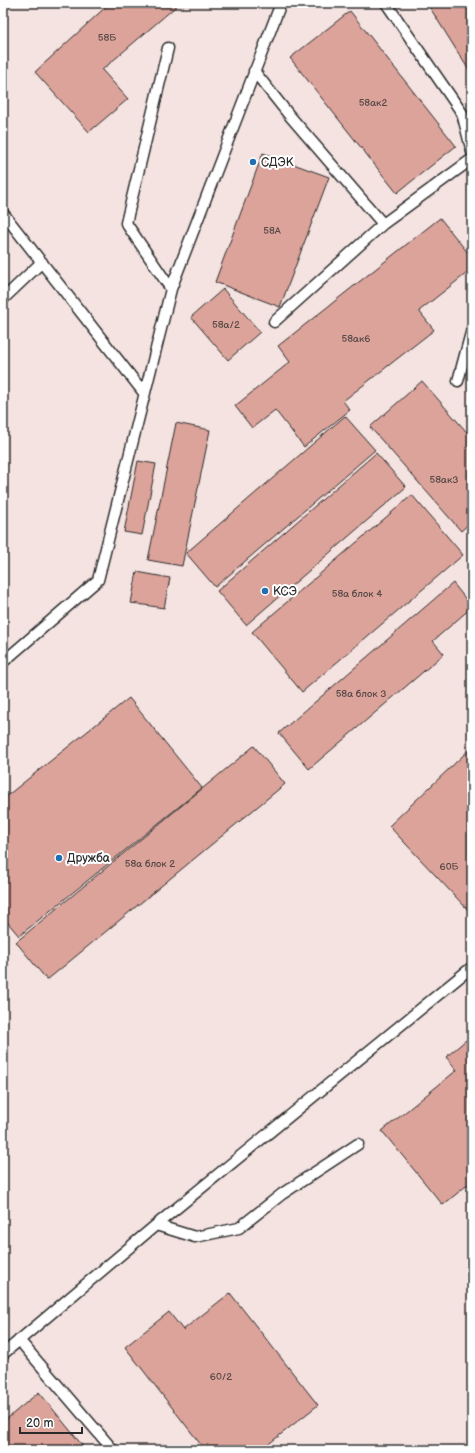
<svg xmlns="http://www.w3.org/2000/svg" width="475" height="1453" viewBox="0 0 475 1453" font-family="'Balsamiq Sans',sans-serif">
	<rect width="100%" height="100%" fill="#f4e3e1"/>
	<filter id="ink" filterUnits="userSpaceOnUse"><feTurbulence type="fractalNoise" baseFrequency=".025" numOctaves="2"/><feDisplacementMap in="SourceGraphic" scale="8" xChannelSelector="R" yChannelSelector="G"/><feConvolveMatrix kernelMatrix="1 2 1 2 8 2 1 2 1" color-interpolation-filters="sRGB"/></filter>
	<g filter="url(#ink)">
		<path fill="#dca39a" stroke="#2b2b2b" d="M110 3H180L102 70 128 99 89 132 35 72Z
			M427 3H472V75Z
			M350 11 456 146 397 193 290 58Z
			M263 153 329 177 280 307 215 282Z
			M440 218 472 258V269L419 311 434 330 343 401 350 410 304 447 275 410 252 428 235 406 290 362 278 346Z
			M223 289 260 332 228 360 191 317Z
			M422 381 472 438V521L461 531 370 427Z
			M345 416 375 450 215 587 186 553Z
			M176 423 210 430 182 566 148 560Z
			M376 453 406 487 246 625 217 591Z
			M138 461 156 464 142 535 124 532Z
			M412 495 463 555 302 692 252 632Z
			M137 572 170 578 164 608 131 603Z
			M453 583 472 607 433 641 444 654 309 769 279 733Z
			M129 698 202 788 19 936 3 917V799Z
			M254 746 285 784 47 980 16 942Z
			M472 747V907L468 910 389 826Z
			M472 1035V1181L443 1205 382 1131 457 1070 446 1057Z
			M230 1293 318 1405 261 1450H205L125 1347 169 1312 183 1330Z
			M39 1392 86 1450H3V1422Z"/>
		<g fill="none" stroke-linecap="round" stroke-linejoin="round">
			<g stroke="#2b2b2b" stroke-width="13">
				<path id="lane" d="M386 3 462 113 472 152
					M168 48 126 223 171 289
					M254 71 289 115 383 224 274 322
					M3 213 144 393
					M383 224 472 159
					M3 299 42 262
					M458 381 472 329
					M3 662 98 580 171 289 281 3
					M156 1225 195 1237 239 1228 282 1194 358 1144
					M19 1340 113 1450
					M3 1354 156 1225 472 967"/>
			</g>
			<use href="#lane" stroke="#fff" stroke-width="10"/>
		</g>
	</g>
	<g fill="#1f6fb2" stroke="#fff" stroke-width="1.5">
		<circle cx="253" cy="162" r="4"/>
		<circle cx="265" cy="591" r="4"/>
		<circle cx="59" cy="858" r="4"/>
	</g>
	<g text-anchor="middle" stroke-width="4" stroke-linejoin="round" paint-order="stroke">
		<g font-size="10" fill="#574947">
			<text x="107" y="41">58Б</text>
			<text x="373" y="106">58ак2</text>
			<text x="272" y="234">58А</text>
			<text x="226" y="328">58а/2</text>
			<text x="356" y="342">58ак6</text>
			<text x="444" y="483">58ак3</text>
			<text x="357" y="597">58а блок 4</text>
			<text x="361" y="697">58а блок 3</text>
			<text x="150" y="867">58а блок 2</text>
			<text x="449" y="870">60Б</text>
			<text x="221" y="1380">60/2</text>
		</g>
		<g font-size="12" fill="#2b2b2b" stroke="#fff" text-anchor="start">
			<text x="261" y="166">СДЭК</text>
			<text x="273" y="595">КСЭ</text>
			<text x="67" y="862">Дружба</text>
		</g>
	</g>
	<rect width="475" height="1453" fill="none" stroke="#fff" stroke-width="16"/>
	<rect x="8" y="8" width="459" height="1437" fill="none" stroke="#2b2b2b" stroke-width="1.5" filter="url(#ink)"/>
	<path d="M20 1427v6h62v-6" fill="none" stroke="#2b2b2b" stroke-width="2"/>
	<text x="26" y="1427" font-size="12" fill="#2b2b2b" stroke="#ffffff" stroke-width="3" paint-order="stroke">20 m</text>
</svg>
